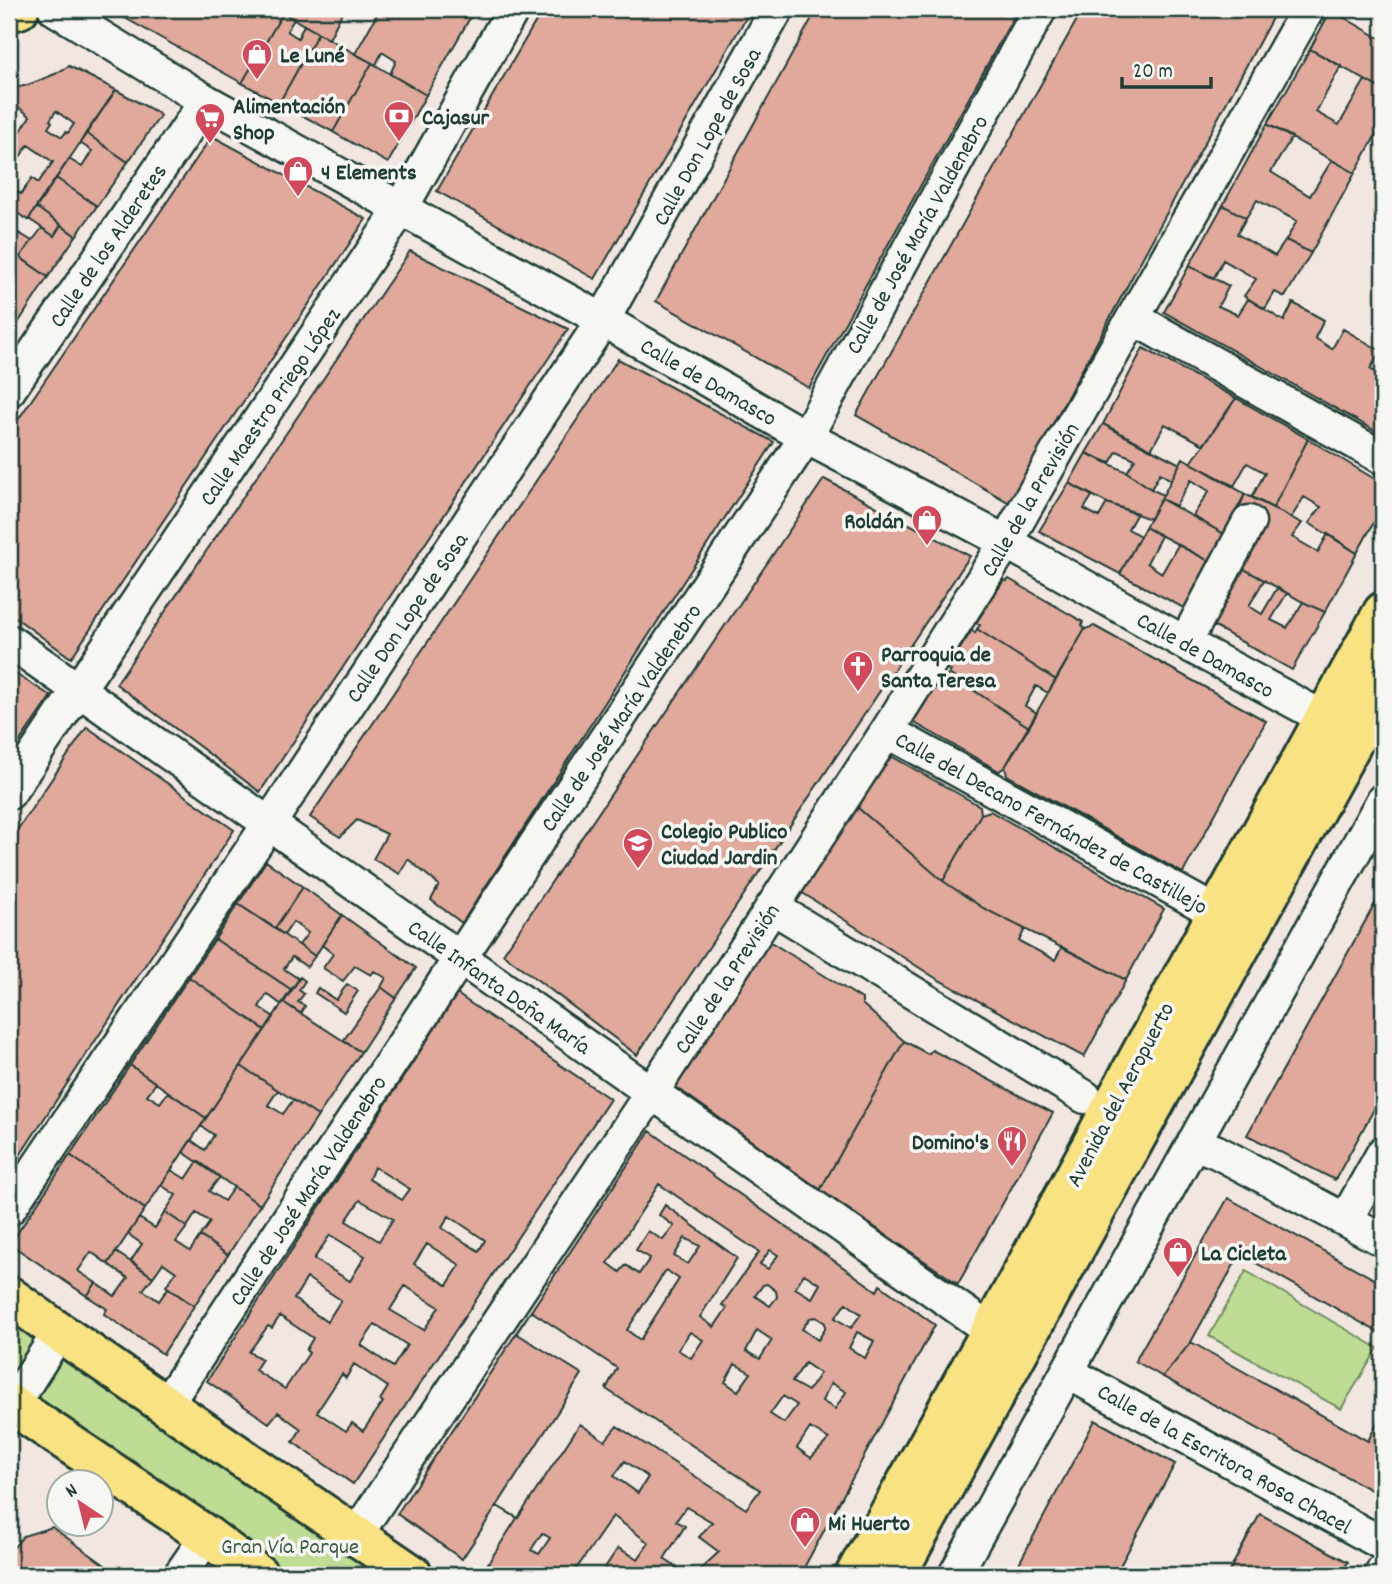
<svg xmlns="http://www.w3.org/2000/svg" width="1392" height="1584" viewBox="0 0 1392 1584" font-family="Dekko,sans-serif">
	<rect width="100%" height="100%" fill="#f2e6e1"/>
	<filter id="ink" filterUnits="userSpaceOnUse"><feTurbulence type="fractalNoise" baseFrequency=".0143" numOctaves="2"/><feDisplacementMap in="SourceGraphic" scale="14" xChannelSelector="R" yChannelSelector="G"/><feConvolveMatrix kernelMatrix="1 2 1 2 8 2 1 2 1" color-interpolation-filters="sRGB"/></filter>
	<g filter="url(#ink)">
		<path fill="#bfdc94" stroke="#6f8c64" stroke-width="2" d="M1246 1271 1378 1348 1341 1409 1209 1336Z
			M9 1317 28 1330 34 1342 11 1374 9 1373Z
			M63 1358 378 1575H288L42 1404 39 1392 56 1363Z"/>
		<path fill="#e1a89c" stroke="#1f3d34" stroke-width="2" fill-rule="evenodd" d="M117 9H282L283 13 242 83 116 13Z
			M282 9H344L329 39 283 13Z
			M380 9H475L426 95 390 74 396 61 382 52 376 65 355 54Z
			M543 9H751L595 279 437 191Z
			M817 9H1018L809 388 656 301Z
			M1083 9H1277L1010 503 856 415Z
			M1331 10 1383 40V90L1310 49Z
			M283 13 294 19 287 31 298 38 304 25 318 33 279 103 242 83Z
			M318 33 372 63 333 132 279 103Z
			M1310 49 1341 66 1316 112 1339 125 1365 80 1383 90V122L1355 173 1267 124Z
			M372 63 426 95 388 163 333 132Z
			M69 66 116 90 28 220 9 208V185L21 194 32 178 38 183 53 162 28 145 9 173V126L16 132 18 129 21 131 30 116 14 104 9 112V89L28 85 55 74ZM56 111 74 124 68 133 66 132 62 137 48 128 52 122 50 120Z
			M116 90 158 113 160 116 128 162 86 133Z
			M1267 124 1292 137 1271 172 1310 196 1332 160 1355 173 1311 253 1286 240 1297 221 1257 200 1246 218 1223 205Z
			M86 133 128 162 97 206 56 178 69 159 82 167 92 151 80 143Z
			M212 136 366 219 71 658 9 613V433Z
			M56 178 97 206 76 236 36 207Z
			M1223 205 1246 218 1237 234 1275 256 1286 240 1311 253 1285 297 1275 292 1265 309 1244 296 1256 279 1223 260 1214 278 1189 266Z
			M36 207 61 225 54 236 29 219Z
			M61 225 76 236 48 277 20 257 42 228 54 236Z
			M19 233 32 241 20 257 9 250Z
			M9 250 48 277 9 337Z
			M410 251 568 329 260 792 116 684Z
			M1189 266 1229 286 1218 306 1238 315 1248 299 1284 321 1293 303 1324 320 1315 338 1332 349 1343 329 1381 351 1370 369 1383 376V435L1164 312Z
			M1143 348 1236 398 1204 445 1165 424 1151 450 1103 424Z
			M618 359 774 442 462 923 431 900 439 885 408 859 400 874 373 859 387 834 357 820 340 837 310 817Z
			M1236 398 1308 439 1273 508 1252 497 1265 473 1247 463 1234 486 1191 463Z
			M1103 424 1180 464 1171 480 1160 473 1151 489 1127 472 1135 459 1117 451 1110 463 1086 453Z
			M1308 439 1383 484V506L1357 553 1309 523 1321 507 1304 497 1291 518 1273 508Z
			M1086 453 1127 472 1151 489 1163 495 1150 519 1107 503 1069 483Z
			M1183 458 1245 494 1224 534 1193 516 1209 491 1191 480 1176 506 1161 499Z
			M824 479 970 556 637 1055 503 954Z
			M1069 483 1092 496 1084 509 1099 517 1107 503 1137 513 1128 529 1140 536 1120 574 1039 531Z
			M1245 494 1302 523 1292 537 1318 552 1328 534 1357 553 1325 612 1303 602 1237 565 1261 520 1239 508Z
			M1161 499 1224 534 1209 561 1145 527Z
			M1145 527 1161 536 1147 563 1162 573 1178 545 1209 561 1220 542 1227 546 1191 612 1120 574Z
			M1237 565 1264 580 1249 606 1262 614 1277 588 1287 593 1271 620 1287 628 1303 602 1325 612 1292 670 1205 621Z
			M1009 579 1083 622 1082 625 1085 629 1056 680 977 629 980 625 976 623 1004 580 1007 581Z
			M1094 626 1266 721 1183 873 1007 775 1005 767 1085 629Z
			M977 629 1056 680 1048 693 1036 686 1025 706 1037 713 1029 727 949 674 951 671 947 669 972 630 975 633Z
			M9 670 51 696 9 757Z
			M949 674 1029 727 1005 767 999 771 913 722 943 675 947 677Z
			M87 727 234 830 9 1172V842Z
			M891 756 980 806 981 814 943 881 857 807Z
			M857 807 943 881 983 908 1025 929 1019 941 1055 960 1062 947 1126 980 1084 1057 937 979 801 892Z
			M990 811 1164 909 1126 980 983 908 943 881 981 814Z
			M266 861 303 887 275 928 238 904Z
			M303 887 342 915 315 956 299 945 308 933 293 922 284 935 275 928Z
			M1383 889V1093L1335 1180 1247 1135Z
			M238 904 315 956 307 967 292 957 284 969 299 979 292 990 215 939Z
			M342 915 416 968 396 998 381 987 386 978 374 971 371 975 355 966 343 981 323 968 333 954 322 945Z
			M215 939 292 990 282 1005 267 994 259 1007 274 1017 265 1030 189 977Z
			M769 941 862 999V1004L904 1041 820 1190 676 1087Z
			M189 977 265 1030 206 1118 130 1065Z
			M300 977 305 981 299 990 304 994 298 1002 305 1006 301 1014 283 1002Z
			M347 984 358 991 344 1012 315 993 318 988 336 1000Z
			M381 987 396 998 361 1052 343 1041Z
			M457 994 610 1099 353 1484 293 1442 301 1429 278 1412 269 1423 207 1381ZM374 1167 410 1189 402 1200 369 1179ZM360 1200 393 1219 379 1241 346 1221ZM449 1216 485 1240 479 1251 442 1228ZM330 1235 365 1256 350 1281 314 1259ZM427 1244 460 1265 447 1285 414 1264ZM307 1278 341 1300 327 1322 294 1299ZM405 1286 439 1307 424 1330 390 1310ZM280 1316 313 1338 306 1350 309 1353 285 1389 255 1370 262 1359 249 1352 268 1326 272 1328ZM375 1324 407 1345 393 1367 361 1345ZM354 1364 388 1387 380 1400 383 1402 363 1431 352 1423 346 1431 317 1412 342 1374 346 1378Z
			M283 1002 361 1052 318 1116 241 1066Z
			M904 1041 928 1054 932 1050 1053 1113 958 1284 820 1190Z
			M130 1065 156 1083 147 1095 160 1103 168 1092 206 1118 145 1209 70 1155Z
			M241 1066 278 1090 268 1105 283 1114 293 1100 318 1116 260 1205 183 1152 191 1140 205 1150 214 1135 201 1126Z
			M650 1131 877 1291 880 1285 935 1325 800 1575H694L719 1552 699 1537 712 1522 686 1507 676 1521 685 1526 664 1559 688 1575H600L618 1548 638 1559 649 1543 613 1516 572 1575H485L482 1573 517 1518 497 1506 462 1559 397 1514ZM659 1184 759 1252 722 1305 727 1308 714 1327 700 1317 737 1258 665 1205 659 1215 674 1226 663 1240 648 1231 636 1250 650 1258 639 1274 626 1265 620 1272 608 1263ZM685 1238 700 1246 688 1264 674 1256ZM770 1250 778 1255 768 1269 760 1264ZM666 1270 679 1279 640 1340 627 1330ZM804 1274 820 1284 812 1298 795 1288ZM767 1284 776 1291 777 1297 770 1306 755 1296 763 1285ZM846 1303 861 1314 851 1328 835 1318ZM531 1311 617 1368 606 1389 760 1490 746 1509 617 1426 605 1441 580 1424 518 1518 497 1506 582 1374 516 1333ZM816 1317 825 1323V1329L818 1340 802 1329 810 1318ZM757 1330 772 1340 760 1359 746 1351ZM690 1332 703 1340 691 1358 678 1350ZM857 1332 874 1341 865 1358 849 1348ZM805 1363 820 1373 808 1391 792 1382ZM735 1364 751 1373 738 1391 725 1382ZM831 1383 846 1392 835 1409 822 1401ZM783 1396 797 1405 784 1423 770 1414ZM810 1428 829 1439 811 1458 797 1448ZM625 1461 648 1477 638 1493 614 1476ZM542 1533 550 1538 539 1554 531 1550Z
			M70 1155 145 1209 108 1264 91 1252 78 1271 96 1283 87 1296 10 1244Z
			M198 1161 220 1177 209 1191 224 1201 234 1187 260 1205 228 1255 200 1236 210 1222 196 1213 187 1227 165 1212 176 1195 161 1185 171 1170 186 1179Z
			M1228 1198 1383 1284V1335L1240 1254 1191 1342 1163 1377 1135 1361Z
			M165 1212 187 1227 176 1242 190 1251 200 1236 228 1255 194 1306 166 1286 176 1272 163 1263 153 1277 131 1261 142 1244 128 1234 139 1218 155 1228Z
			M116 1252 153 1277 143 1290 159 1301 168 1288 194 1306 163 1354 104 1314 107 1309 87 1296 96 1283 115 1296 128 1278 108 1264Z
			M1191 1342 1368 1441 1383 1411V1489L1380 1495 1163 1377Z
			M1095 1420 1175 1464 1115 1575H1013Z
			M1260 1514 1348 1562 1341 1575H1227Z
			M52 1527 116 1573V1575H9V1553L23 1536Z"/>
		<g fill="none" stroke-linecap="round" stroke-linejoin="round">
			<g stroke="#1f3d34" stroke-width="37">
				<path id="minor" d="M55 9 206 101 603 320 806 437 1006 542 1185 643 1324 718 1348 711
					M1133 318 1383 458
					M9 390 206 101
					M9 641 991 1331
					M1185 643 1249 522
					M887 731 1217 913
					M9 793 401 209 513 9
					M772 907 1085 1097
					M1194 1143 1217 1152 1383 1240
					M9 1209 269 824 603 320 777 9
					M1346 1219 1383 1153
					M1067 1372 1383 1544
					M166 1405 460 958 806 437 1040 9
					M9 1411 59 1332
					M356 1535 652 1092 887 731 1006 542 1308 9
					M180 1575 207 1536
					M955 1575 1383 800
					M1381 1575 1383 1571"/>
			</g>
			<g stroke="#1f3d34" stroke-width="44">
				<path id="major" d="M9 12 19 9
					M9 1296 59 1332 413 1575
					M9 1403 207 1536 259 1575
					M855 1575 991 1331 1217 913 1383 612
					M896 1575 1383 687"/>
			</g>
			<use href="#minor" stroke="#f6f6f2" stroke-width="32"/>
			<use href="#major" stroke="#f8e281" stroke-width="38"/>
		</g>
	</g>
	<defs>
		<g id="shop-pin" transform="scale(1.575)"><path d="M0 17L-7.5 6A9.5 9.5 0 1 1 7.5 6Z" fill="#d1495b" stroke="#f6f6f2"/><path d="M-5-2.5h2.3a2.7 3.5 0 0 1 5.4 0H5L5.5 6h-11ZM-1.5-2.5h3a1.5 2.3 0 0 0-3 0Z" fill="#fff"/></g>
		<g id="bank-pin" transform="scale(1.575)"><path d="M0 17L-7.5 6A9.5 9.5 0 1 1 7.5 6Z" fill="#d1495b" stroke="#f6f6f2"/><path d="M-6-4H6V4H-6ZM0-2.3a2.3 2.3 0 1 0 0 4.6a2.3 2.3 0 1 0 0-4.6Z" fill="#fff"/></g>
		<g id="supermarket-pin" transform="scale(1.575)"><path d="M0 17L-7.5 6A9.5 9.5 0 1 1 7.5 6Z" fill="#d1495b" stroke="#f6f6f2"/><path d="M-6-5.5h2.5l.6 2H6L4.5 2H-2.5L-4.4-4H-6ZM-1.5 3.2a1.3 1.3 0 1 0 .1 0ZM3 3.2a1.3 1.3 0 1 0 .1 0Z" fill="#fff"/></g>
		<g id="church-pin" transform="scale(1.575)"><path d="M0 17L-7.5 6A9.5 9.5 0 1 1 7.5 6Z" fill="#d1495b" stroke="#f6f6f2"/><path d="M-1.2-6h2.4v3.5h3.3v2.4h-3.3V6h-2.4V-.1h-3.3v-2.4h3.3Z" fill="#fff"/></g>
		<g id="school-pin" transform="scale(1.575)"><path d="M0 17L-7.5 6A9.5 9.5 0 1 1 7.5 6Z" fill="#d1495b" stroke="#f6f6f2"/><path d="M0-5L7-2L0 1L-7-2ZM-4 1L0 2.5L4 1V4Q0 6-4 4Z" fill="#fff"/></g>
		<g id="restaurant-pin" transform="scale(1.575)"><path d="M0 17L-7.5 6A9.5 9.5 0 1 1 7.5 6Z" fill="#d1495b" stroke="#f6f6f2"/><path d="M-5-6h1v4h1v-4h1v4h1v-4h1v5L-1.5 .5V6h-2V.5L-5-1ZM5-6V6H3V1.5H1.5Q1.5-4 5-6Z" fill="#fff"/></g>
	</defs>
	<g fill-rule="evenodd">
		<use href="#shop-pin" x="257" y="54"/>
		<use href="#bank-pin" x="399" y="116"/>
		<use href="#supermarket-pin" x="210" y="118"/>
		<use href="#shop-pin" x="298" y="171"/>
		<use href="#shop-pin" x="927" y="520"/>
		<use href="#church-pin" x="858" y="666"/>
		<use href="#school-pin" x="638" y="843"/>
		<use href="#restaurant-pin" x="1012" y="1141"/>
		<use href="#shop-pin" x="1178" y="1252"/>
		<use href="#shop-pin" x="805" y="1522"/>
	</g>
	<g text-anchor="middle" stroke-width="7" stroke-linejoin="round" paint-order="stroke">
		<g font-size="23" font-weight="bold" fill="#1f3d34" stroke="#f6f6f2" text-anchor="start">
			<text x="280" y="62">Le Luné</text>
			<text x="233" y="113">Alimentación<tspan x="233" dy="26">Shop</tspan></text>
			<text x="422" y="124">Cajasur</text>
			<text x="321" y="179">4 Elements</text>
			<text x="904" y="528" text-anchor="end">Roldán</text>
			<text x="881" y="661">Parroquia de<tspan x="881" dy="26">Santa Teresa</tspan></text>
			<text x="661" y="838">Colegio Publico<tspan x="661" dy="26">Ciudad Jardin</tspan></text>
			<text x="989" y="1149" text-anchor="end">Domino's</text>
			<text x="1201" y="1260">La Cicleta</text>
			<text x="828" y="1530">Mi Huerto</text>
		</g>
		<g font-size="23" fill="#1f3d34" stroke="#f6f6f2">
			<text transform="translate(706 136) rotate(-61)" y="8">Calle Don Lope de Sosa</text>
			<text transform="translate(916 234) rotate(-61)" y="8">Calle de José María Valdenebro</text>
			<text transform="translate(107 245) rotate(-56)" y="8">Calle de los Alderetes</text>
			<text transform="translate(709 381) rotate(30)" y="8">Calle de Damasco</text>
			<text transform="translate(269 406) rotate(-56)" y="8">Calle Maestro Priego López</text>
			<text transform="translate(1029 499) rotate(-60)" y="8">Calle de la Previsión</text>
			<text transform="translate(406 617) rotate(-56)" y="8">Calle Don Lope de Sosa</text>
			<text transform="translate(1206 654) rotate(29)" y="8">Calle de Damasco</text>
			<text transform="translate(620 717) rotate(-56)" y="8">Calle de José María Valdenebro</text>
			<text transform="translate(1052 822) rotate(29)" y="8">Calle del Decano Fernández de Castillejo</text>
			<text transform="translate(726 978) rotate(-57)" y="8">Calle de la Previsión</text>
			<text transform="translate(500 986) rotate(35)" y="8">Calle Infanta Doña María</text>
			<text transform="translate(1119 1094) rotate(-62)" y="8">Avenida del Aeropuerto</text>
			<text transform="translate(307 1190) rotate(-57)" y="8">Calle de José María Valdenebro</text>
			<text transform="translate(1225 1458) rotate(29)" y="8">Calle de la Escritora Rosa Chacel</text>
		</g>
		<g font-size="23" fill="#3f5d47" stroke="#f6f6f2">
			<text x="290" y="1553">Gran Vía Parque</text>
		</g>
	</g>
	<rect width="1392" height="1584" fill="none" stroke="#f6f6f2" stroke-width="35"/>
	<rect x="18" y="18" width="1357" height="1549" fill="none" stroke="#1f3d34" stroke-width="2.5" filter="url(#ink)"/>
	<g transform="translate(80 1503) rotate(325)"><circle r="33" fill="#f6f6f2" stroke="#a0aca6" stroke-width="2"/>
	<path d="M0-5L12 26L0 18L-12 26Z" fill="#d1495b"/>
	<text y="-10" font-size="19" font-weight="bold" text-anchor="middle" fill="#1f3d34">N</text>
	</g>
	<path d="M1122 77v10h89v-10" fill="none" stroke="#1f3d34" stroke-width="3.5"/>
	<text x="1133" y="77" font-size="21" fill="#1f3d34" stroke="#f6f6f2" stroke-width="5" paint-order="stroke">20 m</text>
</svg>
